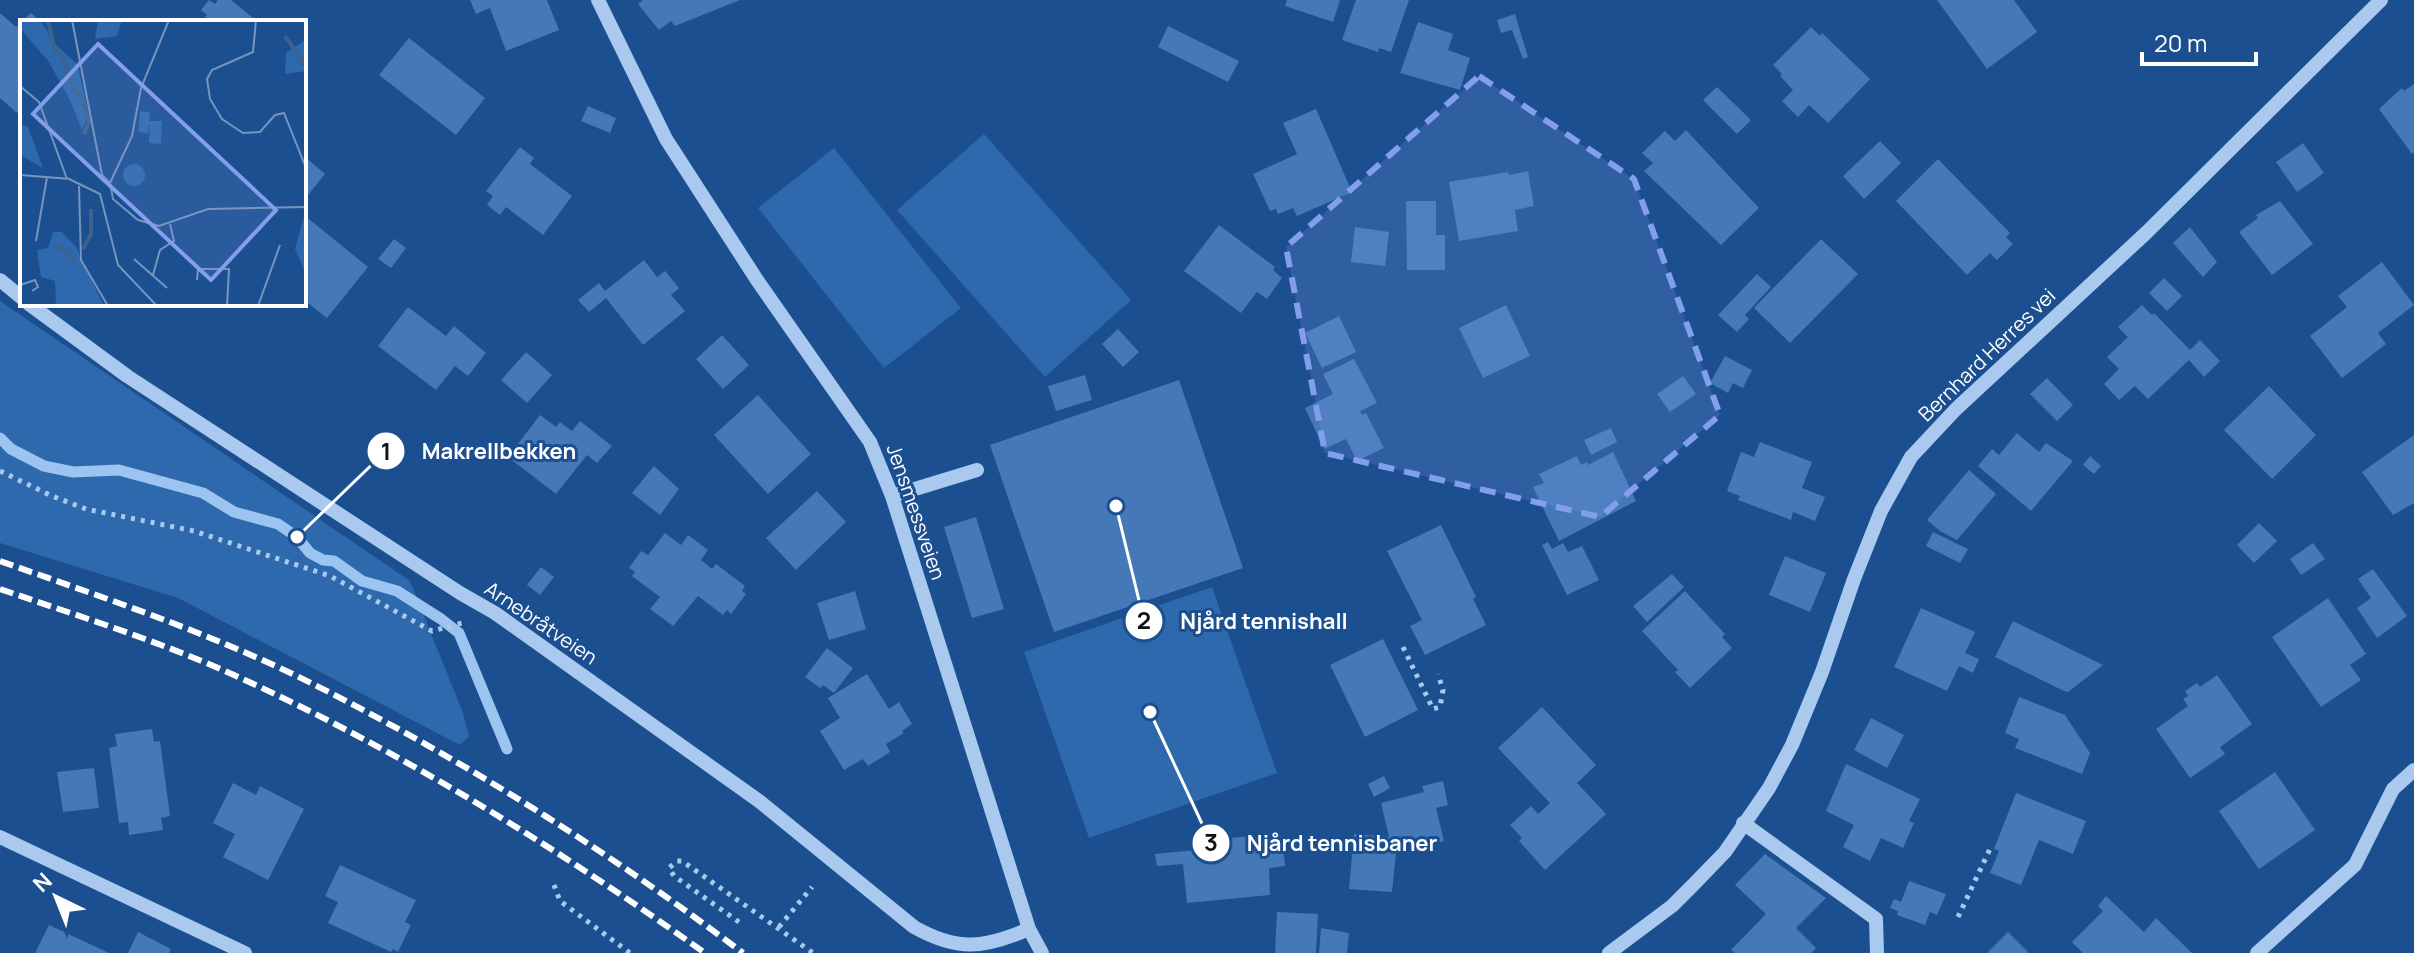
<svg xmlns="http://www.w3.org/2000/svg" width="2414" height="953" viewBox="0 0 2414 953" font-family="Manrope,sans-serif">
	<rect width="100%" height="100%" fill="#1b4f8f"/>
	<path fill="#2e69ad" d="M984 134 1131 300 1045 377 897 210Z
		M834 148 961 308 884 368 758 208Z
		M0 301 410 581 463 713 469 736 460 745 178 598 0 543Z
		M1212 587 1277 773 1089 838 1024 652Z"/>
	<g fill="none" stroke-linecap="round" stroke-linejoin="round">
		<path stroke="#9cc4f0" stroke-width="11" d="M0 438 11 449 44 466 73 472 119 470 203 493 234 512 278 524 297 537 310 553 323 560 334 561 362 581 397 591 441 619 459 633 507 749"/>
	</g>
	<path fill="#4478b7" d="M209 0 215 4 218 0H231L258 22H201L207 15 201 10Z
		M470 0H547L559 30 506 51 490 8 476 14Z
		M643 0H740L675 26 671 21 659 30 638 4Z
		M1287 0H1340L1333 22 1285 6Z
		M1356 0H1409L1391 52 1379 48 1378 52 1342 40Z
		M1937 0H2014L2037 32 1987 69Z
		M0 13 16 27 31 13 41 22H22V106L17 113 0 98Z
		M1515 14 1528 57 1523 59 1512 30 1501 33 1497 20Z
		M1418 22 1453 34 1448 50 1470 58 1460 90 1400 73Z
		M1168 26 1239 61 1228 82 1158 47Z
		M1811 27 1820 36 1822 33 1870 79 1828 123 1809 105 1798 117 1782 101 1793 90 1780 76 1782 74 1773 65Z
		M409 38 485 98 456 135 379 75Z
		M2414 84V152L2412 154 2379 109 2402 88 2404 91Z
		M1717 87 1751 120 1737 134 1703 100Z
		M588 106 616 118 610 133 581 121Z
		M1316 109 1352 192 1297 216 1293 208 1278 214 1276 209 1270 211 1253 174 1297 154 1283 123Z
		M1686 130 1759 208 1721 245 1644 171 1653 163 1642 153 1665 131 1675 141Z
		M1880 141 1901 163 1864 199 1843 176Z
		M2303 143 2324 173 2297 192 2276 162Z
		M520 147 534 158 530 164 572 196 543 235 506 207 500 215 487 205 493 196 486 191Z
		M304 156 325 174 304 200Z
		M1938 159 2010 233 2006 237 2013 244 1997 260 1990 253 1967 275 1896 201Z
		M1528 171 1534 206 1515 210 1518 231 1459 241 1449 182 1508 172 1509 175Z
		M1406 201H1436V235H1445V270H1407Z
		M2280 201 2313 244 2272 275 2239 232 2258 218 2256 215Z
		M304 215 368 267 327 318 304 300Z
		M1219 225 1275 267 1273 270 1282 278 1267 299 1257 292 1241 313 1184 271Z
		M1355 227 1389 232 1385 266 1351 262Z
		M2190 227 2217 262 2203 277 2173 243Z
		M394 239 406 248 391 268 378 259Z
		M1821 239 1858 274 1790 343 1754 308Z
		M644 260 657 277 665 271 679 288 671 295 685 311 643 345 606 298 589 312 578 300 599 283 605 291Z
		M2382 262 2414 305 2378 333 2386 344 2342 378 2310 336 2347 307 2338 296Z
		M1757 274 1771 287 1745 315 1749 319 1737 332 1718 315Z
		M2164 278 2182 296 2167 311 2149 293Z
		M1506 305 1530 356 1483 378 1459 328Z
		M2142 305 2152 315 2154 313 2190 350 2200 340 2220 361 2204 377 2189 360 2148 399 2135 386 2119 400 2104 384 2119 369 2107 357 2128 337 2118 327Z
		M408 307 446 336 454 326 486 353 468 376 455 366 436 390 378 346Z
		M1339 316 1356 352 1322 368 1305 333Z
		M1118 329 1139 352 1123 367 1102 344Z
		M722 335 749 365 723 389 696 359Z
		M526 352 552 375 527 403 501 380Z
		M1725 356 1752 370 1743 388 1733 383 1728 393 1710 383Z
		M1354 359 1377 403 1360 411 1362 415 1366 413 1384 448 1357 461 1346 439 1324 449 1305 408 1333 394 1323 374Z
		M1085 375 1092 400 1056 411 1048 386Z
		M1683 376 1696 394 1670 412 1657 394Z
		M2047 378 2073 405 2057 421 2030 394Z
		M1179 380 1243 568 1054 632 990 445Z
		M2269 386 2316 435 2272 479 2224 430Z
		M758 395 811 454 768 494 714 435Z
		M540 415 556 427 560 422 572 431 580 421 612 446 597 463 587 455 556 494 508 457Z
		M1611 428 1617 442 1591 455 1584 440Z
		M2017 433 2039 452 2046 443 2073 461 2031 511 1978 466 1992 449 1999 455Z
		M2414 435V503L2393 515 2362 472Z
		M1760 442 1812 462 1802 488 1825 497 1815 521 1793 512 1791 520 1738 500 1740 496 1727 491 1741 452 1754 457Z
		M1613 452 1636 501 1559 541 1533 487 1544 483 1539 474 1577 456 1581 465 1587 462 1588 465Z
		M2090 456 2101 466 2094 474 2083 465Z
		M654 466 679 489 660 515 632 493Z
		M1969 470 1996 494 1957 540 1940 531 1927 520Z
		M817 491 846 522 796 570 766 538Z
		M976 517 1004 609 972 618 944 527Z
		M2259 523 2277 541 2254 563 2237 545Z
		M1441 525 1476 597 1473 599 1486 625 1425 655 1410 626 1422 620 1387 551Z
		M1933 532 1968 549 1960 563 1926 546Z
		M665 533 681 545 688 535 708 550 701 560 712 569 716 564 745 586 742 591 746 594 731 614 727 610 723 615 698 596 673 626 650 609 660 597 632 576 635 572 629 568 641 551 648 555Z
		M1548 542 1552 549 1563 543 1568 552 1582 546 1599 580 1567 595 1542 545Z
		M2313 543 2325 559 2301 575 2290 559Z
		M1785 556 1826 573 1810 612 1769 595Z
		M541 567 554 577 540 595 527 585Z
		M2373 569 2407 616 2377 638 2357 608 2371 598 2358 579Z
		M1672 574 1684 587 1647 622 1633 606Z
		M855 591 866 629 829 640 817 603Z
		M1685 591 1725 634 1722 637 1732 648 1690 688 1675 672 1678 670 1642 631Z
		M2328 598 2366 654 2350 665 2361 680 2321 707 2272 637Z
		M1921 608 1975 632 1965 653 1979 659 1973 673 1959 666 1947 691 1894 667Z
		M2013 621 2103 665 2068 692 2064 691 1995 657Z
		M1383 639 1418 710 1365 737 1330 665Z
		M827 648 853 668 834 693 823 685 820 688 805 677Z
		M867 674 889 709 899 702 912 724 902 731 904 733 886 744 890 752 868 766 863 759 844 770 820 731 840 718 828 698Z
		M2217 675 2252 724 2220 747 2225 754 2190 778 2156 729 2188 706 2183 699 2188 696 2185 691 2197 683 2200 687Z
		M2019 697 2065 715 2090 753 2082 774 2015 748 2019 739 2005 733Z
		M1542 707 1596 765 1577 783 1606 814 1545 870 1519 841 1522 838 1510 825 1531 806 1538 814 1550 803 1498 748Z
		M1871 718 1904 735 1887 768 1854 750Z
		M152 729 154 742 160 741 170 816 161 818 163 830 129 835 128 822 119 823 109 748 117 746 115 734Z
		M1846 764 1920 799 1909 821 1914 823 1903 848 1881 838 1870 861 1843 847 1854 825 1826 811Z
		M94 768 99 808 63 812 57 772Z
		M2275 772 2315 830 2259 869 2219 811Z
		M1384 776 1390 788 1374 797 1368 784Z
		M1443 781 1448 805 1436 808 1444 841 1396 853 1392 892 1349 889 1354 834 1389 837 1381 803 1424 792 1422 786Z
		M233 783 256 795 260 786 304 809 268 880 223 857 235 834 213 823Z
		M2016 793 2086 821 2073 854 2039 840 2021 885 1990 873 1999 851 1994 849Z
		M1266 835V838L1282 836 1285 866 1269 868 1270 895 1187 903 1183 864 1157 866 1155 854 1206 849 1205 840Z
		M1765 854 1826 898 1796 928 1816 948 1812 953H1735L1731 950 1766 914 1735 885Z
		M340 865 416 900 405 922 411 925 398 952 393 949 391 952 328 923 338 902 325 896Z
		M1909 881 1946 894 1937 915 1930 912 1925 925 1897 915 1898 911 1890 908 1894 899 1901 902Z
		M2106 896 2144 932 2156 918 2192 953H2083L2072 942 2103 911 2098 906Z
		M1277 912 1318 914 1316 953H1275Z
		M49 925 109 953H35Z
		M1321 928 1349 933 1347 953H1319Z
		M138 932 171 949 169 953H128Z
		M2008 932 2029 953H1987Z"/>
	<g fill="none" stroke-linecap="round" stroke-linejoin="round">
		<path stroke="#a9c9ee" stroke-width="5" stroke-dasharray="4 6" stroke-linecap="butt" d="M0 471 52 496 86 509 194 531 330 576 432 631 462 623
			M1403 647 1433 709 1440 707 1443 690 1438 674
			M554 885 560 901 630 953
			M1958 917 1990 849
			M739 922 674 876 669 868 677 861H682L813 953
			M779 927 812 887"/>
		<path stroke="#a9c9ee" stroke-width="14" d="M598 0 666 139 757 280 870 442 892 496 1029 929 1042 953
			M0 280 22 298
			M29 304 127 376 460 593 495 613 759 801 914 927C958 952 984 948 1029 929
			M892 496 977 470
			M1743 823 1876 919 1877 953
			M0 837 245 953
			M1609 953 1672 906 1696 882 1725 852 1769 788 1792 745 1822 672 1854 579 1881 511 1911 457 1956 409 2146 233 2381 0
			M2257 953 2355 865 2393 789 2414 770"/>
		<path stroke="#fff" stroke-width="6" stroke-dasharray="14 6" stroke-linecap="butt" d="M0 561C104 598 211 633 311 683 462 759 608 851 743 953
			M0 589C78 616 159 641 234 675 401 751 556 847 705 953"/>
	</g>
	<path fill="#839eea" fill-opacity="0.2" stroke="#839eea" stroke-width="6" stroke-dasharray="16 10" stroke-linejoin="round" d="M1479 76 1634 179 1720 415 1600 517 1325 453 1286 247Z"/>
	<g text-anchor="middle" stroke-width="6" stroke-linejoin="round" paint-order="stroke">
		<g font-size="20" fill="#fff" stroke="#1b4f8f">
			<text transform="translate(1987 355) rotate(-44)" y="7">Bernhard Herres vei</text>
			<text transform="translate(916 512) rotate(71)" y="7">Jensmessveien</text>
			<text transform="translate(541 623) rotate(34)" y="7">Arnebråtveien</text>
		</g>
	</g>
	<g transform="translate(20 20)">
		<rect width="286" height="286" fill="#1b4f8f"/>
		<path d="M0 0H20L37 26 57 44 69 95 62 110 50 80 29 42 0 8ZM78 0H102L97 16 75 19ZM285 20 286 51 265 54 266 33ZM120 91 130 92 129 101H142L141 124 129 123 130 102 128 113 118 112ZM0 104 8 107 23 148 2 136ZM103 155a11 11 0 1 1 22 0a11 11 0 1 1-22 0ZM286 189V254L275 229ZM33 212H42L56 227 84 286H36L35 261 21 257 17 230 28 228Z" fill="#2e69ad"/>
		<path fill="none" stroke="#3c6290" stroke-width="4" d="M28 0 35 30 44 39 49 61 63 81 69 102 64 114M265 16 286 46M36 224 57 242M63 229 71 214V189"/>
		<path fill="none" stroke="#7695bc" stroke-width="2" d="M52 0 82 155 90 163M149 0 121 68 112 116 90 163 93 179 118 200 139 206 188 189 286 187M236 0 233 32 192 50 187 59 190 79 202 99 223 113 240 112 255 95 264 93 286 148M0 66 19 82 47 159M0 155 51 159M49 159 80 174 98 245 137 286M59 166 61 240 88 286M16 221 27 157M114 239 147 268M133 255 140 230 154 221 150 204M177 260 178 249H209L207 286M0 265 15 260 18 267 12 271M238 286 260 225"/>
		<path fill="#839eea" fill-opacity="0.15" stroke="#839eea" stroke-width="4" d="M78 24 256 190 191 260 13 94Z"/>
		<rect width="286" height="286" fill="none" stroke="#fff" stroke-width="4"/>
	</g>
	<path fill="none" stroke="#fff" stroke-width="3" d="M297 537L386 451M1116 506L1144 621M1150 712L1211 843"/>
	<g fill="#fff" stroke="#1b4f8f" stroke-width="3">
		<circle cx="297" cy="537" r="8"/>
		<circle cx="1116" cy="506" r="8"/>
		<circle cx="1150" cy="712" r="8"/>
		<circle cx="386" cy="451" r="20"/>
		<circle cx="1144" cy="621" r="20"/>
		<circle cx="1211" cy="843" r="20"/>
	</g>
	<g font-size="24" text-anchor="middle" font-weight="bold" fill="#111">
		<text x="386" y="460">1</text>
		<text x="1144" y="629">2</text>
		<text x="1211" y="851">3</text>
	</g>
	<g font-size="22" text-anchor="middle" font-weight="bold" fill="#fff" stroke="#1b4f8f" stroke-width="6" stroke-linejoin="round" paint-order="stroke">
		<text x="499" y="459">Makrellbekken</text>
		<text x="1264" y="629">Njård tennishall</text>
		<text x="1342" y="851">Njård tennisbaner</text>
	</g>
	<g transform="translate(56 897) rotate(317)" stroke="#1b4f8f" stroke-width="6" paint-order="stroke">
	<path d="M0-6L14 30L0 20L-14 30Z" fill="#ffffff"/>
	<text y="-12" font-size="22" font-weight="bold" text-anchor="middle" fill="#ffffff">N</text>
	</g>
	<path d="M2142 52v12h114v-12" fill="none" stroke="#ffffff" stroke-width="4"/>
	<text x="2154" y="52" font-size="24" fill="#ffffff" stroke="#1b4f8f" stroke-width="6" paint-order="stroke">20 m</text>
</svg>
